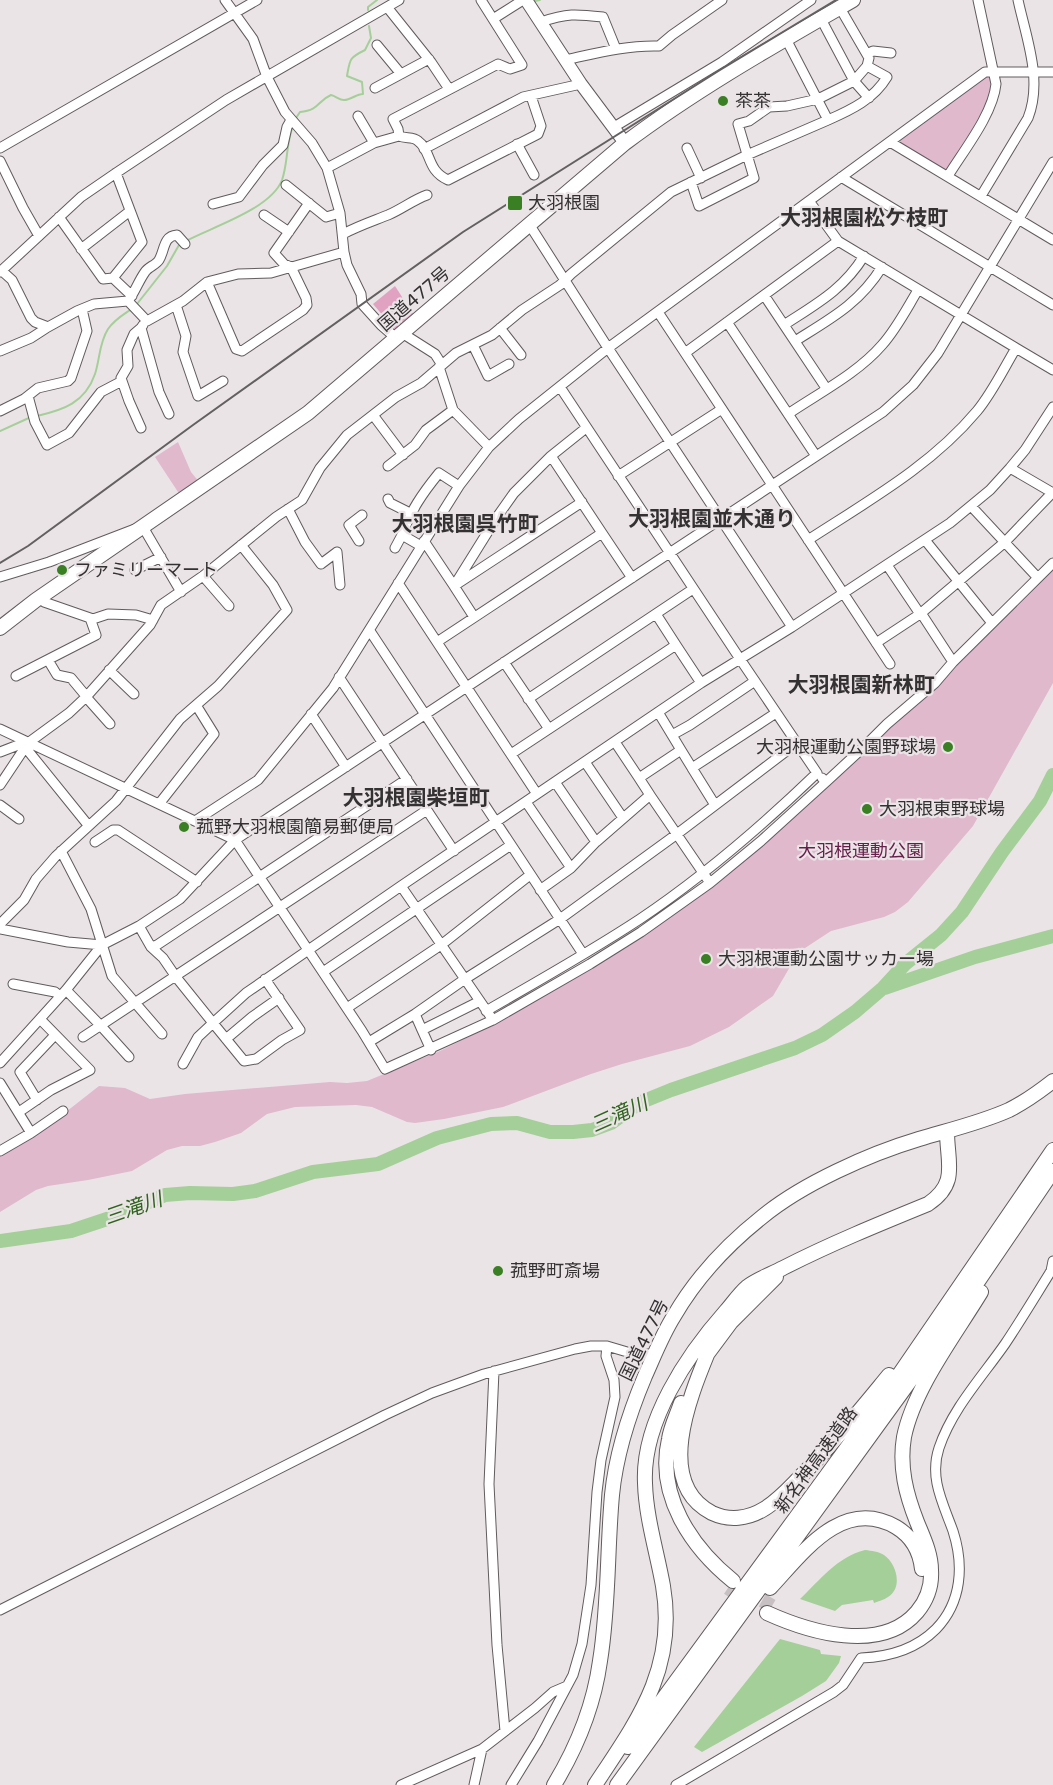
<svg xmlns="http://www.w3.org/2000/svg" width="1053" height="1785" viewBox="0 0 1053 1785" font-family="'Varela Round','Noto Sans JP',sans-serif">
	<rect width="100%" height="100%" fill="#ebe4e7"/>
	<path fill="#e0b9cc" d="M986 76 991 77C998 100 961 149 948 170L944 171 898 143V140Z
		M178 442 191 472 200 483 180 495 155 457Z
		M1053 566V683L973 826 908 902 895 912 884 917 831 931 802 950 794 960 773 996 729 1027 690 1046 622 1064 591 1074 503 1107 444 1119 415 1123 407 1122 372 1107 356 1105 295 1107 267 1114 241 1133 215 1142 200 1146H182L167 1150 132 1171 88 1180 48 1186 36 1190 0 1212V1156L39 1133 99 1086 125 1088 150 1099 185 1094 330 1082 347 1083 367 1081 440 1051 498 1022 730 872Z"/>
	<path fill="#e1a2c2" d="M395 286 415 317 397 332 373 304Z"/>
	<path fill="#a5cf99" d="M865 1550C872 1551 878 1551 884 1555 897 1564 903 1588 888 1597 884 1600 878 1601 874 1603L873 1600 842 1605 835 1611 800 1599C820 1580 837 1557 865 1550Z
		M780 1639 820 1650 821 1654 841 1656 839 1663 826 1681 802 1696 702 1752 694 1747Z"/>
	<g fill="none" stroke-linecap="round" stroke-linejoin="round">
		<path stroke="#a5cf99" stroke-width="2" d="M534 0 535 1 540 0
			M368 10V7L377 0
			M296 118 300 112C320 110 317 101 331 95 336 96 339 100 344 100 351 100 356 94 363 94L362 82 347 76C350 59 349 58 365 50L371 38 369 26
			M186 241C212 227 271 209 282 180 288 163 286 143 293 126
			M137 304 167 266 179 245 181 244
			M37 416C63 410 85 403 95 374 100 359 99 343 108 329 115 319 123 315 133 308
			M0 431 31 417"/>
		<path stroke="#a5cf99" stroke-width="14" d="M885 988 975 957 1053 936
			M0 1241 71 1231 113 1217 165 1195 190 1193 233 1194 255 1191 313 1172 378 1164 437 1138 491 1124 517 1123 550 1132H573L592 1130 611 1123 639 1103 671 1090 795 1048 822 1035 855 1012 883 988 905 964 941 935 962 912 1002 852 1040 801 1053 775"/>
		<path stroke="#c6c0c3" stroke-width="14" stroke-dasharray="14 7" stroke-linecap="butt" d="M728 1588 747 1601
			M744 1590 772 1606"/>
		<g stroke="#605b5d" stroke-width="11">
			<path id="minor" d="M225 0 253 39 267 77 285 112 312 143 327 168 340 213 344 252 347 265 361 294 362 304 381 325 396 338
				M481 0 522 65 510 69 498 64 393 119 398 129 399 136C406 139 413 136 418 141 432 151 426 170 448 180L538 134 541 126 531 96
				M387 7 431 62 449 89
				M493 19 523 0
				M821 19 854 81 869 98
				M541 22C567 13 576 14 603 17L616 49
				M377 45 401 74
				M867 54 873 51 891 53
				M565 60C597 53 627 45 659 46L672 35 722 0
				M375 88 429 59
				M358 116 374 143
				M828 120C851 110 874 99 887 77L867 66
				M614 127 722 62 811 0
				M890 142 1053 240
				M517 144 534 175
				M0 148 257 0
				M687 148 701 178
				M424 149 523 97 581 84
				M0 161 23 208 39 236
				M327 168 374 143 399 136
				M948 176C964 150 993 114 996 84L978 0
				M841 177 1053 305
				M691 182 699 206 754 178 738 124 749 121 769 107 787 106 818 99 854 81 867 66 869 58 840 8
				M286 185 326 217 340 213
				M981 196 1028 118C1043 80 1026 37 1018 0
				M213 204 239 197 263 165 283 145 287 127 291 120
				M264 215 289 232
				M59 217 103 279 113 278 142 242 116 173
				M529 224 608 348 792 627
				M343 234C358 226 373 221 388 215 402 209 413 200 427 195
				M81 249 130 211
				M2 271 12 280 31 318 35 322 48 327
				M0 272 81 197 116 173 226 100 399 0
				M113 278 132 296
				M207 282 236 349 242 351 303 310 307 305 306 298 291 267 284 264 274 253 309 203
				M764 295 826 388
				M128 301C135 292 138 282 145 272 148 267 156 265 159 260 165 250 163 236 177 235L185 244
				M176 305 186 336 183 352 198 396 223 381
				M658 312 890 664
				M727 322 816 456
				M143 325 141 328 159 392 169 414
				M784 325C816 304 843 290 864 256
				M500 328 521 355
				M402 333 435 354 442 365
				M795 341C830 319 859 304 882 267
				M473 345 488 376 509 364
				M1016 348 1053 370
				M0 351 31 338 48 327 77 311 94 304 128 301 147 321 183 301 207 282 238 274 271 273 344 252
				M685 353 838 241
				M439 367 453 410 489 447
				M28 396 35 422 47 445 69 433 101 392 122 381
				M0 411 24 399 38 388 68 381 71 378 87 331 82 309
				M788 414C819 393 858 373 882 345 897 328 907 308 918 290
				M373 415 403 455
				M141 428 129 401 121 378 128 366 127 350 134 334 141 328
				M551 456 586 428
				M388 466 415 445 426 430 453 410
				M1010 468 1053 493
				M618 476 722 409
				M388 499 390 503 410 513
				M971 506 1038 578
				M288 509 305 542 321 564 337 552
				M602 533 632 578
				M808 540C868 501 931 466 977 411 992 393 1004 368 1016 348L838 241 809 201
				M925 540 992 623
				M359 541 349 525 362 515
				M424 541 454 586 497 517 514 493 551 456 602 533 437 642
				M421 546 402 535C411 510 422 494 439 473L459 486
				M395 548 402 535
				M337 552 340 585
				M887 565 920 614
				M135 570 161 557
				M203 576 229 606
				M0 577 49 562 135 529 143 527 181 592
				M398 583 537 794
				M40 597 44 602 93 619 108 614 136 615 153 620
				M921 613 953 662
				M474 617 454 586 582 502
				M370 631 583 954
				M876 643 920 614 1005 542 1052 493
				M676 645 701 683
				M48 660 57 675 71 678 86 696
				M504 662 549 729
				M109 670 134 694
				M16 676 96 635 90 618
				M339 677 454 851
				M86 697 110 724
				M528 699 693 589
				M658 712 681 750
				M311 714 346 767
				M0 729 235 840 362 1031 385 1069 493 1020 401 886
				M672 735 690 725 755 681
				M615 742 639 778
				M25 747 88 825
				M0 752 26 742
				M511 754 676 645 656 614
				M585 762 623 818
				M692 768 715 805
				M555 782 596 842
				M826 782 866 745 887 724 935 683 953 662 1053 563
				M0 785 28 743 69 713 86 697 150 625 161 605 203 576 276 517 302 500 320 468 347 435 396 397 421 383 456 353 492 335 522 310 560 285 571 274 671 192 747 155 828 120 786 39
				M526 802 571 868
				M159 804 214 734 196 705
				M0 805 19 819
				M195 821 258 780 333 688 459 486 489 447 519 419 608 348 985 72H1053
				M95 842 113 830H118L197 882
				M61 851 91 909 112 976 162 1034
				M710 883 761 841 826 782 822 778
				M540 890 571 868 596 842 650 795 639 778 681 750 692 768 776 713
				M0 924 24 900 36 879 56 856 116 801 180 719 218 686 287 610 273 585 241 545
				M139 926 151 947 163 958 176 977 213 1023 246 993 401 886 701 683 792 627 950 523 990 490 1010 468 1025 450 1053 407
				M0 929 68 942 102 945 139 926 180 899 235 840 883 412 913 385 938 353 1053 162
				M151 947 157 945 407 779
				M323 972 511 845
				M13 984 55 992 60 996
				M66 990 101 1026 129 1057
				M347 1008 441 945 530 875
				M486 1011C538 981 590 952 640 919 704 876 762 826 817 773L740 659 560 387
				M415 1014 422 1030 480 1001
				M493 1020 590 964 641 932 710 883 650 795
				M422 1030 431 1050
				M83 1037 427 810
				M226 1039 252 1017 279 998
				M369 1042 415 1014 465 979 560 919 677 834 797 743
				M0 1063 66 990 102 945
				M183 1064 198 1037 213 1023 244 1061 256 1059 282 1040 300 1030 265 979
				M0 1083 31 1133 0 1151
				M37 1100 20 1072 55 1035
				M19 1112 51 1090 90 1070 40 1019
				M31 1133 63 1111
				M494 1371 489 1484 497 1645 505 1731
				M0 1610 385 1415 432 1393 484 1374 575 1349 591 1346H607L634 1354H655
				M401 1785 482 1749 535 1708 553 1692 567 1686
				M474 1785 482 1749
				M511 1785 538 1741 573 1675 582 1644 591 1585 597 1492 601 1460 615 1397 614 1380 606 1356 607 1346
				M676 1785 834 1692 843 1685 861 1658C889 1657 916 1649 936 1629 962 1602 964 1565 953 1531 943 1503 929 1478 939 1448 952 1409 982 1377 1005 1344 1021 1320 1036 1295 1051 1271L1053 1261"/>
		</g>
		<g stroke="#605b5d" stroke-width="14">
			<path id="major" d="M526 0 581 84 625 143"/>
		</g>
		<g stroke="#605b5d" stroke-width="16">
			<path id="highway" d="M0 628 36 600 308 413 625 143C697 89 775 45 853 0
				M709 1350C691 1394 653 1483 712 1513 729 1521 748 1519 764 1509 779 1500 790 1487 802 1475 833 1444 861 1409 889 1375
				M705 1357 731 1322 776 1277
				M681 1403C677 1415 671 1426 669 1439 656 1495 691 1547 733 1581
				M770 1588C802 1554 842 1496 896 1527 911 1536 920 1551 922 1569
				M767 1613C809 1632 881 1654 917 1612 927 1600 932 1585 931 1570 931 1553 923 1537 917 1522 906 1494 899 1467 904 1437 914 1388 955 1335 981 1292
				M628 1747 879 1404 1053 1150
				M554 1785C577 1747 594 1705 600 1661 609 1606 607 1550 612 1495 616 1454 629 1414 645 1376 654 1356 662 1335 674 1316 696 1278 728 1244 762 1217 802 1184 869 1154 919 1139 949 1130 980 1123 1009 1110 1025 1102 1039 1092 1053 1081
				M595 1785C638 1720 677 1668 663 1586 657 1552 646 1518 645 1483 642 1422 687 1355 726 1311 733 1303 739 1294 747 1287 757 1279 772 1274 783 1268 830 1244 879 1224 928 1204 959 1183 947 1163 947 1131
				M617 1785 915 1374 1053 1171"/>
		</g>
		<use href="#minor" stroke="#fff" stroke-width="9"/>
		<use href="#major" stroke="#fff" stroke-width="12"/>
		<use href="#highway" stroke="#fff" stroke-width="14"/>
		<path stroke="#636061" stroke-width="2" d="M0 563 28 546 193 425 463 232 720 70 836 0"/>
	</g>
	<g fill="#3a7f23" stroke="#ebe4e7" stroke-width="2">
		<circle cx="723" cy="101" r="6"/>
		<rect x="507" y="195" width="16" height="16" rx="3"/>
		<circle cx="62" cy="570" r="6"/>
		<circle cx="948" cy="747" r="6"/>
		<circle cx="867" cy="809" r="6"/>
		<circle cx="184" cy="827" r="6"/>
		<circle cx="706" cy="959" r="6"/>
		<circle cx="498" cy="1271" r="6"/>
	</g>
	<g text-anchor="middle" stroke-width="4.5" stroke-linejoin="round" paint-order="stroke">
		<g font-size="18" fill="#333132" stroke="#ebe4e7" text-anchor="start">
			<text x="735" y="107">茶茶</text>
			<text x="528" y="209">大羽根園</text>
			<text x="74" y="576">ファミリーマート</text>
			<text x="936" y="753" text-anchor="end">大羽根運動公園野球場</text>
			<text x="879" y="815">大羽根東野球場</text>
			<text x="196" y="833">菰野大羽根園簡易郵便局</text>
			<text x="718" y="965">大羽根運動公園サッカー場</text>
			<text x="510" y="1277">菰野町斎場</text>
		</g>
		<g font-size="18" fill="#333132" stroke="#ebe4e7">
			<text transform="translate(414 299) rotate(-41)" y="6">国道477号</text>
			<text transform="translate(644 1340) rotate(-64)" y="6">国道477号</text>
			<text transform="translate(816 1460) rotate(-54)" y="6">新名神高速道路</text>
		</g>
		<g font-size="18" fill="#661d49" stroke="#ebe4e7">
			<text x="861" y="857">大羽根運動公園</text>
		</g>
		<g font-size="20" font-style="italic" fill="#2f641e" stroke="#ebe4e7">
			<text transform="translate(619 1114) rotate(-24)" y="7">三滝川</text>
			<text transform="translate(133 1208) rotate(-19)" y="7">三滝川</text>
		</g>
		<g font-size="21" font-weight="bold" fill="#333132" stroke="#ebe4e7">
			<text x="864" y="225">大羽根園松ケ枝町</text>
			<text x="712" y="526">大羽根園並木通り</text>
			<text x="465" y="531">大羽根園呉竹町</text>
			<text x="861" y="692">大羽根園新林町</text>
			<text x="416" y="805">大羽根園柴垣町</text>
		</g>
	</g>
</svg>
